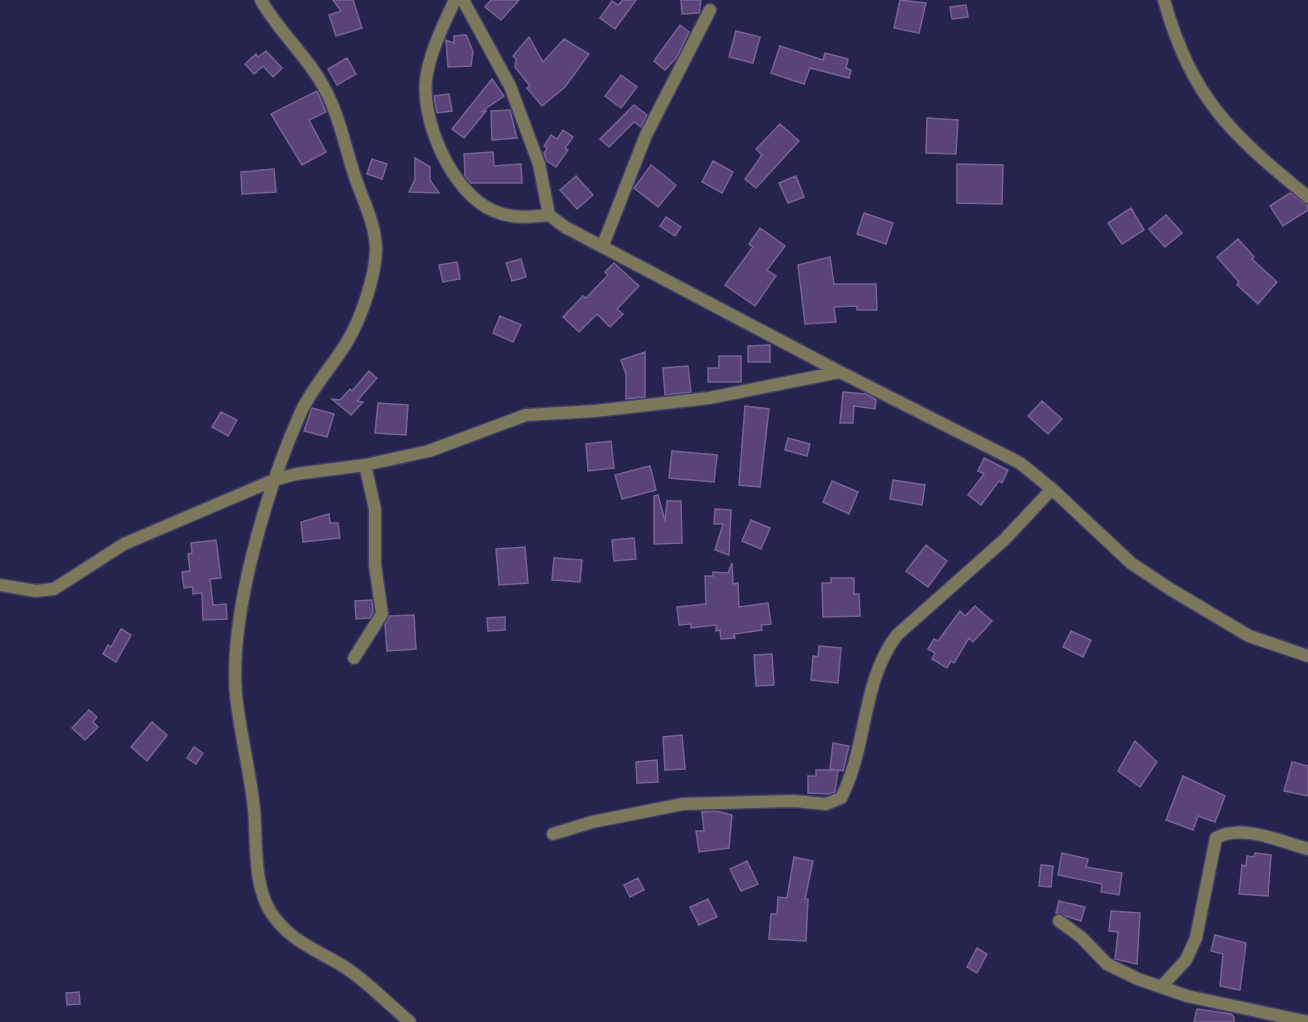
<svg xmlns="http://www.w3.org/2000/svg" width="1308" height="1022" viewBox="0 0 1308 1022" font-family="Figtree,sans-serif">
	<rect width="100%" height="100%" fill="#26244e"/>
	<path fill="#5a4379" stroke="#766392" stroke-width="1.5" d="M333 0H353L362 28 336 36 329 15 341 11Z
		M491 0H519L501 20 485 7Z
		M623 0H636L615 29 600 18 612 1 618 5Z
		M681 0H701L699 13 682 14Z
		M900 0 926 3 919 33 894 28Z
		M966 5 968 17 952 19 950 7Z
		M680 25 689 32 677 57 665 70 654 61Z
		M736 31 760 37 753 63 729 57Z
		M466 35 473 51 471 66 448 67 446 40 454 43V36Z
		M529 37 543 62 564 39 589 54 565 87 542 106 527 88 530 86 515 67 516 59 513 56Z
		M780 46 823 60 825 53 848 59 846 68 851 70 849 78 810 68 804 84 771 73Z
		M266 51 282 68 273 77 263 66 254 74 245 64 256 54 258 57Z
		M347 58 356 74 337 85 328 69Z
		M621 75 637 87 621 108 605 96Z
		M492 79 504 96 481 112 486 111 464 138 452 129Z
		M317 91 326 112 309 120 326 152 302 165 271 114Z
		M449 94 452 111 437 113 434 96Z
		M634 105 647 115 641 127 634 122 609 147 600 139Z
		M510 110 517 138 492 140 491 111Z
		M927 118 958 120 956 154 926 153Z
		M780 124 799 141 756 188 745 179 762 155 756 149Z
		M563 130 573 137 565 148 568 150 556 167 547 161 544 153 547 148 544 146 551 135 557 139Z
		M493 152 494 166 521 164 522 183H471L465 176 464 154Z
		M415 158 430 167V180L439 193 409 192 415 179Z
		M372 159 387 164 382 179 367 174Z
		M713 161 733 172 722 193 702 182Z
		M957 164 1003 165 1002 204 957 203Z
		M651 165 676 185 658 207 634 188Z
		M274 169 276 192 242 194 241 172Z
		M576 176 593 195 577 209 560 190Z
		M796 176 804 197 788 203 779 183Z
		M1290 193 1307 205 1308 210 1283 226 1270 206Z
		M1131 208 1144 230 1122 244 1108 223Z
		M864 213 893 223 886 244 857 234Z
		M1166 215 1182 233 1165 247 1149 229Z
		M666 217 681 227 675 236 660 226Z
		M760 228 785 246 767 270 776 276 755 306 725 285 753 247 749 244Z
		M1238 239 1254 257 1252 259 1277 282 1258 304 1237 285 1239 282 1217 257Z
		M830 257 834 284H876L877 310H857V306L834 307 836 322 805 324 798 265Z
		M521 259 526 277 512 281 506 263Z
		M457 262 460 279 443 282 439 265Z
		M614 263 639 286 617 309 623 314 610 327 597 314 579 332 563 317 583 296 586 298 608 275 605 272Z
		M500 316 521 325 513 342 493 333Z
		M770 345V362H748V346Z
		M645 352V397L626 399V374L621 360Z
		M719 356H741V382H708V368H719Z
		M688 366 691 392 665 395 663 368Z
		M369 371 377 378 357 401 363 402 351 415 332 399 340 400 350 389 352 391Z
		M843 392 866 394 876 400 875 409 854 406 853 423H840Z
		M1042 401 1062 419 1048 434 1028 416Z
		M378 403 408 405 406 435 375 433Z
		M745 406 769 409 760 487 739 485Z
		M312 408 334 414 327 437 304 431Z
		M221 412 237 420 228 436 212 427Z
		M788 438 810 444 807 456 785 450Z
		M611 441 614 468 588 471 586 444Z
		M672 451 717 455 714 482 669 478Z
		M984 458 1008 470 1002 483 999 481 981 505 968 495 984 474 978 471Z
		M650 466 656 490 622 499 615 475Z
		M893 480 925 485 922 505 890 499Z
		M832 481 858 492 849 514 823 502Z
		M658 495 665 521 667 501H681L682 543 654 544V496Z
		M715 509 731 510 729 555 715 550 723 524H714Z
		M329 514 330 523H338L340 538 303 542 301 522Z
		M751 520 770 528 761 549 742 541Z
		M634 538 636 559 614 561 612 540Z
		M216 540 221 578 210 579 213 605 226 604 227 619 203 620 202 593 193 594V587L184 588 182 572 190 571 188 554 192 553 191 543Z
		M926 545 947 561 928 587 906 571Z
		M525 547 528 583 499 585 496 549Z
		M554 558 582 560 580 582 552 580Z
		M732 563 733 584 738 583 739 607 768 603 771 624 761 625 762 630 734 634 735 638 721 639 720 630 716 631V625L691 628V624L679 625 677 607 706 604 705 576H713V572L728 573Z
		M831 578H854V594H859L860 616 823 617 822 583H831Z
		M372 600 373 612 370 618 356 619 355 601Z
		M975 606 992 621 973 642 969 638 954 663 951 661 947 668 932 659 935 653 928 649 934 639 938 641 960 611 965 616Z
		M414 615 416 649 387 651 385 625 390 616Z
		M505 617V630L488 631 487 618Z
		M121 629 131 635 116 662 103 654 108 645 111 647Z
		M1071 631 1091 640 1083 657 1063 647Z
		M819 646 841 648 838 683 811 680 813 656 818 657Z
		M772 654 774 685 756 686 754 655Z
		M89 710 97 717 93 722 98 727 85 740 72 728Z
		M152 722 167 735 147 761 131 747Z
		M682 735 685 769 665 770 663 737Z
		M1135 741 1157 762 1140 787 1118 771Z
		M833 743 849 746 843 771 830 769Z
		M194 747 203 753 196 764 187 758Z
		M657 760 658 782 637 783 636 762Z
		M1292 762 1308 766V796L1284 791Z
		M816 770H838L835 792 828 794 808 793V776H816Z
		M1183 776 1225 796 1215 822 1198 816 1193 830 1166 820Z
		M716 811 732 815 729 848 699 852 696 831H704L702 812Z
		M1062 853 1088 859 1086 867 1122 873 1119 895 1101 892 1102 884 1058 875Z
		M1255 853 1271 855 1268 896 1239 894 1242 865 1246 866 1247 856 1254 857Z
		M794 857 813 861 805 899H808L806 941 769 939 771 914H777L778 897 787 898Z
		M747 861 758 884 741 891 730 869Z
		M1041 865 1053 866 1051 887 1039 886Z
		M638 878 644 890 630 897 624 885Z
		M708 899 717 917 699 925 690 907Z
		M1059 901 1085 907 1081 921 1056 913Z
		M1111 911 1140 913 1137 964 1115 959 1118 932 1109 931Z
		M1215 935 1246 943 1240 990 1220 986 1223 954 1211 951Z
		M977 948 987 954 977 973 967 967Z
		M79 992 80 1004 67 1005 66 993Z
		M1197 1009 1231 1014 1234 1017V1022H1194Z"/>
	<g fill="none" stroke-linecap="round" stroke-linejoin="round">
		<g stroke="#403f67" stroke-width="15">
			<path id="street" d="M261 0C277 29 302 51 319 79 338 108 344 144 355 177 363 201 375 222 376 248 376 275 361 319 347 342 332 367 312 387 300 414 267 489 229 614 236 695 240 733 250 771 254 809 257 841 253 883 270 911 289 941 315 949 343 966 367 981 388 1004 410 1022
				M455 0C444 23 432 48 427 73 418 117 452 194 494 211 512 219 531 217 549 215
				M463 0 510 86 539 164 549 215 565 227 840 372
				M1164 0C1192 99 1231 134 1308 197
				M603 245 646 135 710 10
				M0 585 36 591 54 589 124 544 274 480 296 474 365 465 429 451 526 415 595 411 709 398 840 372 1020 463 1052 489 1131 563 1170 589 1249 636 1308 656
				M354 658 382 614 375 565V509L365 465
				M553 834 592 822 683 804 794 801 826 804 841 798C868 746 861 682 897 635L1004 540 1052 489
				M1059 921 1081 937 1107 964 1138 979 1187 996 1308 1022
				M1161 987 1186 960 1196 938 1216 838C1241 823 1282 842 1308 849"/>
		</g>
		<use href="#street" stroke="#7b785c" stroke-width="12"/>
	</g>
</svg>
